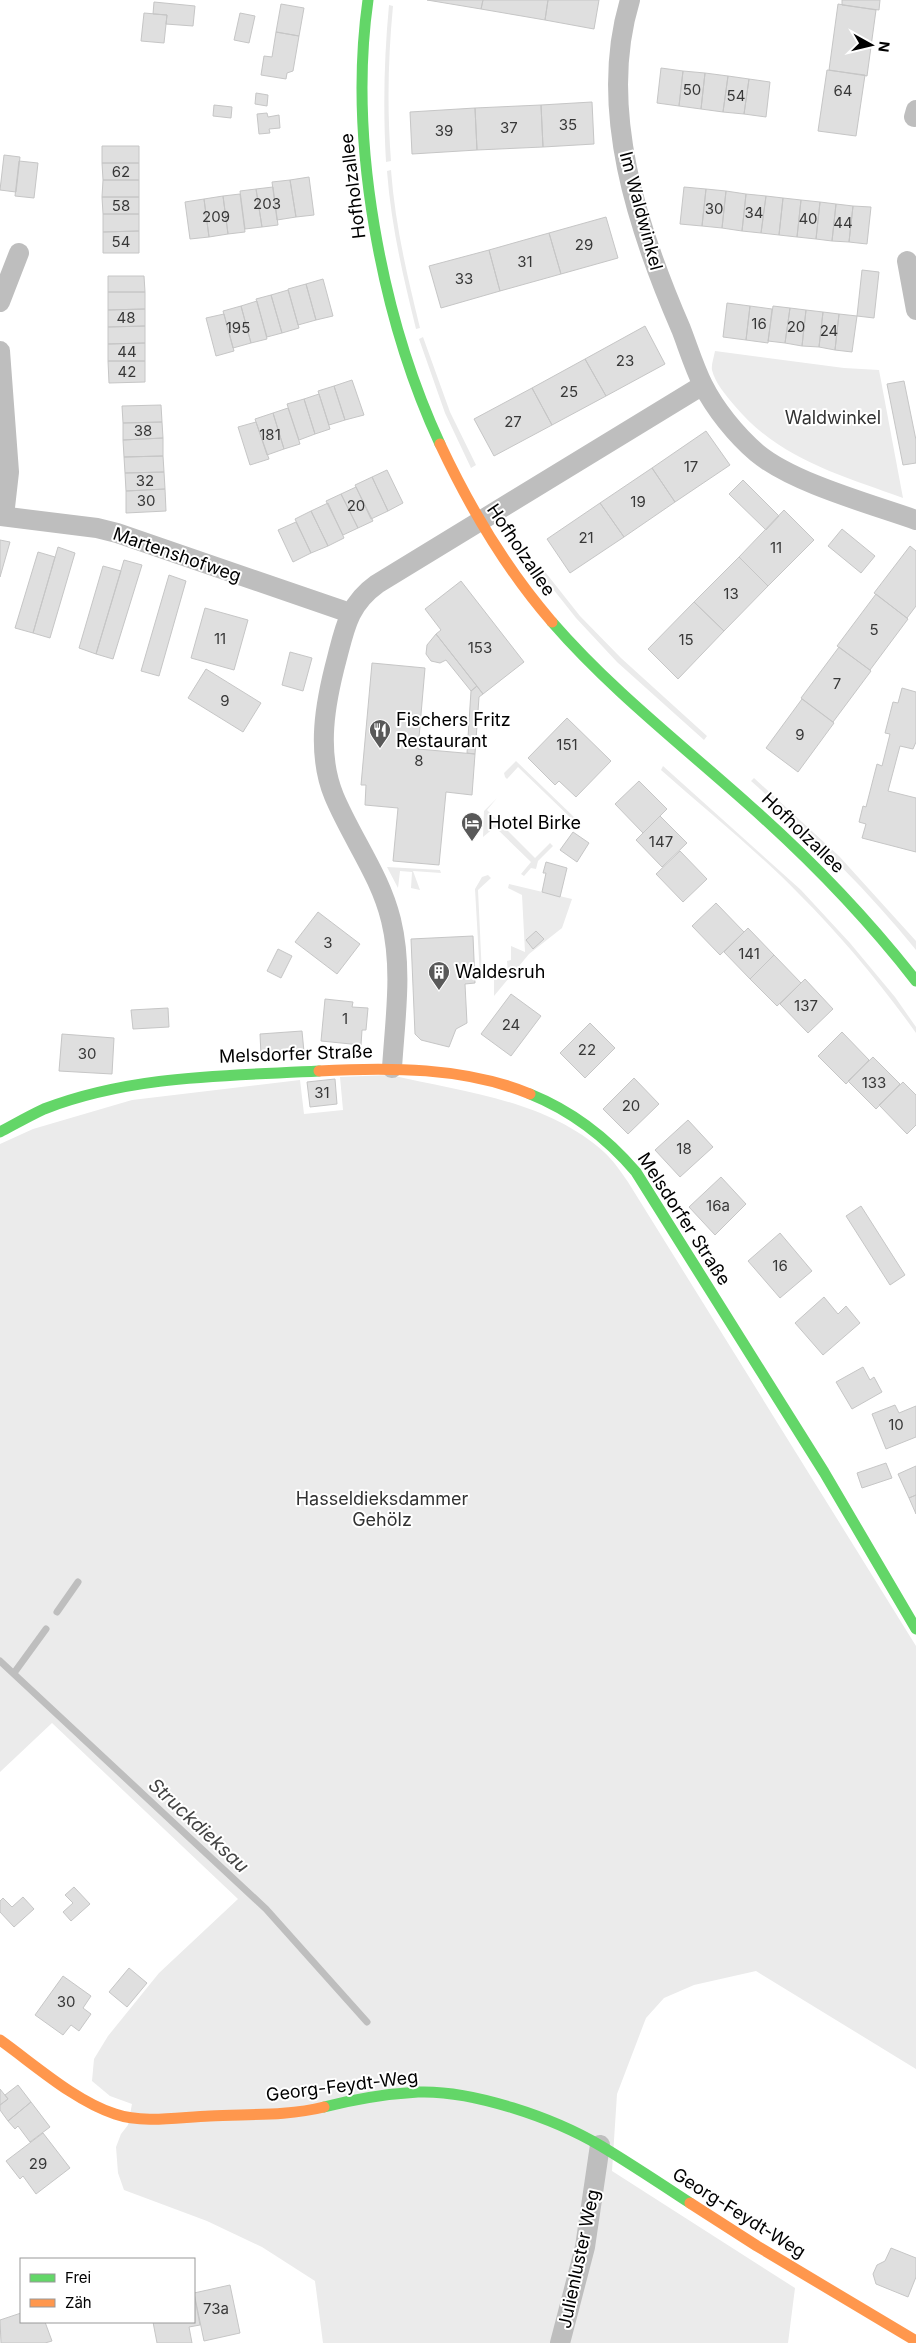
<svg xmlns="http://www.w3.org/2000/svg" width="916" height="2343" viewBox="0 0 916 2343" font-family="Inter,sans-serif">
	<rect width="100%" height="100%" fill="#fff"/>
	<path fill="#ebebeb" d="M389 5 393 6C388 58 387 109 391 161L386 162C383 109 384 58 389 5Z
		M391 170C395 224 407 275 420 328L416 329C403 276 391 225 387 171Z
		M423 337 450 412 476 465 471 468 445 413 419 339Z
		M715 351 844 368 879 370 903 498C840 475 779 459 734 405 726 395 715 383 712 370 711 365 714 357 715 351Z
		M542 568 580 616 621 658 707 736 704 740 617 662 576 618 538 570Z
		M516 761 575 818 574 821 518 767 507 779 505 777 504 773Z
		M663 766 801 890 850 943 895 997 916 1027V1033C881 984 842 937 799 894 756 850 707 811 661 770Z
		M754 778 839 856 916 941V950C866 888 810 834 751 781Z
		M497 798 487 810 535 858 550 843 553 846 538 861 536 869 531 868 524 876 521 874 531 862 495 827 483 837 484 811Z
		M387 867 440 870 441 873 413 871 420 890 411 888 412 872 400 871 398 888Z
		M488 875 491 878 478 890 482 975 480 976 475 889 482 877Z
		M509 884 572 899 562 928 529 954 494 996V974L508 973 507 961 511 960V946L525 952 522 895 508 888Z
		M390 1075C464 1092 546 1100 604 1152 613 1160 621 1172 628 1182L916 1646V2069L756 1971 694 1985 664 1998 646 2018 617 2094 612 2171 795 2288 788 2343H323L315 2281 262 2247 207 2221 124 2190 118 2173 116 2147 121 2134 128 2125 132 2104 110 2096 92 2081 94 2059 108 2036 159 1973 238 1899 52 1723 0 1772V1144L33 1129 132 1100 300 1080 304 1114 343 1110 340 1077Z"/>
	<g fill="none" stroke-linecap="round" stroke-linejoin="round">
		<path stroke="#bebebe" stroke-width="7" d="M57 1612 78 1582
			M0 1661 266 1909 367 2022
			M14 1673 46 1629"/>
	</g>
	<path fill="#dfdfdf" stroke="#c6c6c6" d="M427 0H483L481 9Z
		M483 0H548L545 20 481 9Z
		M548 0H599L594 29 545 20Z
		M842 0H880L879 10 842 5Z
		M154 2 195 6 193 26 166 24 167 15 153 14Z
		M281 4 304 8 299 36 276 32Z
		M838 4 876 10 867 76 829 70Z
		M144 13 167 15 164 43 141 41Z
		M240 13 255 16 249 43 234 40Z
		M276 32 299 36 293 71 287 73 286 79 261 75 264 56 272 57Z
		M661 68 683 71 679 106 657 103Z
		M827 70 865 75 856 136 818 131Z
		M683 71 705 73 701 109 679 106Z
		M705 73 728 76 723 112 701 109Z
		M728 76 749 79 744 114 723 112Z
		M749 79 770 82 766 117 744 114Z
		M256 93 268 95 267 106 255 104Z
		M592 102 594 144 543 147 541 105Z
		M214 105 232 107 231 118 213 116Z
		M541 105 543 147 477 150 475 108Z
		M475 108 477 150 412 154 410 112Z
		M267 113 268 117 279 115 280 128 269 129 270 133 259 134 257 114Z
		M102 146H139V163H102Z
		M4 155 20 157 16 192 0 190Z
		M19 161 38 163 34 198 15 196Z
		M102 163H139V180H103Z
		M309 177 314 215 296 217 290 180Z
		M103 180H139V197H102Z
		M290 180 296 217 277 220 272 182Z
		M273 187 278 225 262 227 256 189Z
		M684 187 706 189 702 226 680 224Z
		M256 189 262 227 245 229 240 191Z
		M706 189 726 191 722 228 702 226Z
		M726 191 746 194 742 231 722 228Z
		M240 194 245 232 228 234 223 196Z
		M746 194 766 196 761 233 742 231Z
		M223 196 228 234 209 237 204 199Z
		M766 196 783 198 779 235 761 233Z
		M102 197H139V214H103Z
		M783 198 801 200 797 237 779 235Z
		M204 199 209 237 190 239 185 202Z
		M801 200 820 202 816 239 797 237Z
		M820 202 836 204 832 241 816 239Z
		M836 204 853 206 849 242 832 241Z
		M853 206 871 207 867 244 849 242Z
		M103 214H139V231L103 232Z
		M606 217 618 258 561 274 549 233Z
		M139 231V253H103V232Z
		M549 233 561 274 500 291 489 250Z
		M489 250 500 291 441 308 429 266Z
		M862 270 879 272 874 318 857 316Z
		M108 276H144L145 292H108Z
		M323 279 333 316 316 320 306 284Z
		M306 284 316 320 298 325 288 289Z
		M288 290 299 328 282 333 271 295Z
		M108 292H145V309L108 310Z
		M271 295 282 333 267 337 256 299Z
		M257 301 267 339 251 343 241 306Z
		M727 303 750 306 746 340 723 337Z
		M241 306 251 343 233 348 223 311Z
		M750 306 772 309 768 343 746 340Z
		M773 306 790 308 785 343 768 341Z
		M790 308 806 310 802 346 785 343Z
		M145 309V326L108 327V310Z
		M806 310 823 312 819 347 802 346Z
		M823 312 839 314 835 350 819 347Z
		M224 314 234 351 216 356 206 318Z
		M839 314 857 316 852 352 835 350Z
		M145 326V343L108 344V327Z
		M645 326 665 364 606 396 585 359Z
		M145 343V361H108V344Z
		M585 359 606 396 552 425 532 388Z
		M108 361H145V382L109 383Z
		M352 380 364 415 345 420 334 386Z
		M904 381 916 440V463L903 465 887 384Z
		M334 386 345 420 329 425 318 391Z
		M532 388 552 425 494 456 474 419Z
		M319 394 330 429 315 434 304 399Z
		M304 399 315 434 299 440 287 404Z
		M161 405 162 422 123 423 122 406Z
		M288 408 300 444 284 449 273 413Z
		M273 413 284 449 267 455 255 419Z
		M162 422 163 438 123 440V423Z
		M256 422 269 459 250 465 238 427Z
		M706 431 730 465 675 502 652 468Z
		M163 438V456L124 457 123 440Z
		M163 456 164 472 125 473 124 457Z
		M652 468 675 502 624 537 600 503Z
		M387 470 403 503 388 511 372 477Z
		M164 472 165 489 126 491 125 473Z
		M372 477 388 511 371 519 355 485Z
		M743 480 779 516 766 530 729 494Z
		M356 487 373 521 358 528 341 494Z
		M165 489 166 511 126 513V491Z
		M341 494 358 528 343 535 326 501Z
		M328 503 344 538 328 546 311 511Z
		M600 503 624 537 570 573 547 539Z
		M784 510 814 540 768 586 739 557Z
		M311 511 328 546 311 553 295 519Z
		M296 522 311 553 293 562 278 530Z
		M842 529 875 556 861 573 828 546Z
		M0 540 10 542 0 577Z
		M910 546 916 551V606L907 618 874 593Z
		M58 547 75 553 50 638 33 633Z
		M38 552 55 557 33 633 15 628Z
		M739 557 768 586 724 631 694 602Z
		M124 560 142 565 113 659 96 654Z
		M103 566 121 571 96 654 79 648Z
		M169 575 186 581 159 676 141 671Z
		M461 581 524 662 483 694 436 634 441 630 425 609Z
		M876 594 908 619 870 670 837 646Z
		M694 602 724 631 678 679 648 649Z
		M205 608 248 620 234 670 191 658Z
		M436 634 477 686 471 691 446 660 440 663 431 661 426 654 427 645Z
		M839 647 871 671 833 722 801 698Z
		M290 652 312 658 303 691 282 685Z
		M372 663 425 668 418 749 475 754 472 795 446 792 439 865 393 861 398 808 365 805 366 785H361Z
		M206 669 261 703 243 732 188 698Z
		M477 686 483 694 479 697 475 754 467 753 471 691Z
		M902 688 916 692V742L913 749 900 746 888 791 916 798V852L862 838 866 824 859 822 863 806 866 807 877 764 882 766 890 734 885 733 893 702 898 703Z
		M802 699 834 723 798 772 766 748Z
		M567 718 611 761 576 797 559 781 555 785 528 758Z
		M639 781 667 809 643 833 615 804Z
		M660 816 687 843 662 867 636 840Z
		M573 832 589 843 577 862 560 850Z
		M680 851 707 879 683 902 656 874Z
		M546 862 567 868 560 897 542 892 546 873H543Z
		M716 903 744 932 720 955 692 926Z
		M318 912 360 944 337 974 295 942Z
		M748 928 774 955 750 979 724 952Z
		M536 931 544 939 533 949 526 940Z
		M473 936 475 983 465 984 467 1023 456 1029 449 1047 421 1040 415 1034 411 939Z
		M278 949 292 956 281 978 267 971Z
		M774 955 801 983 777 1006 750 979Z
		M805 979 833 1009 808 1033 780 1004Z
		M511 994 541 1016 511 1056 481 1034Z
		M325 999 353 1002 352 1007 368 1008 366 1030H362L361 1045 321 1041Z
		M168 1008 169 1027 133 1029 131 1010Z
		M590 1023 615 1048 585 1078 560 1053Z
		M302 1031 304 1052 261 1055 260 1034Z
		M842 1032 869 1060 846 1084 818 1056Z
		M62 1034 114 1038 112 1074 59 1071Z
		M873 1057 900 1084 876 1109 848 1081Z
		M634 1078 659 1104 628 1134 603 1109Z
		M335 1079 337 1104 310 1107 307 1082Z
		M903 1082 916 1095V1125L907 1134 879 1105Z
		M688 1120 713 1147 680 1177 655 1150Z
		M721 1177 746 1204 715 1235 689 1207Z
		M861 1206 905 1275 890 1285 846 1216Z
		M780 1233 812 1271 780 1298 748 1261Z
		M824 1297 838 1314 846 1306 860 1323 823 1355 795 1323Z
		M863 1367 870 1380 874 1377 882 1392 852 1409 836 1382Z
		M895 1405 899 1413 916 1406V1437L886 1449 872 1414Z
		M886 1463 892 1478 862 1488 857 1473Z
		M916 1466V1495L909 1498 898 1474Z
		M916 1495V1514L909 1498Z
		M74 1887 90 1904 71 1921 63 1912 73 1903 65 1895Z
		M23 1897 34 1909 14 1927 0 1912V1901L3 1898 12 1907Z
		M129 1968 147 1983 127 2007 109 1992Z
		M63 1976 91 1996 83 2008 91 2014 79 2031 71 2025 63 2035 35 2015Z
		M18 2085 31 2102 8 2121 0 2110V2105L8 2099 5 2095Z
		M0 2089 8 2099 0 2105Z
		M31 2102 50 2127 30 2142 18 2126 15 2129 8 2121Z
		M43 2133 70 2168 36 2194 23 2176 20 2179 6 2161Z
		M891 2248 916 2258V2277L908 2297 876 2284 873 2274 877 2265 885 2261Z
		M230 2285 240 2333 204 2341 194 2293Z
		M194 2294 200 2325 189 2327 192 2343H157L153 2322H194Z
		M21 2313V2322H45L52 2341 45 2343H1L0 2320Z"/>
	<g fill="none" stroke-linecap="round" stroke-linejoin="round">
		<path stroke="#bebebe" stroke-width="20" d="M630 0C597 108 638 230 681 329 688 347 694 367 703 385 715 409 736 435 757 453 793 483 871 504 916 520
			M914 117 916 110
			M907 261 916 310
			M0 302 19 253
			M0 351 9 472 4 516
			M0 516 97 528 117 533 350 613
			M392 1068C395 1019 403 969 391 920 380 875 352 839 334 796 316 752 325 703 337 658 345 627 349 604 377 584L703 385
			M560 2343 585 2247 600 2145"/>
		<path stroke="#63d668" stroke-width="11" d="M368 0C348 140 381 317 440 444
			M552 622C611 690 682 745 749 805 810 859 866 917 916 981
			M530 1094C572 1111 607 1138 636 1172L824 1472 916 1629
			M0 1132C15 1124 29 1116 44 1109 132 1075 226 1076 319 1071
			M324 2107C355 2099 386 2094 418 2092 473 2090 554 2118 601 2146 631 2164 661 2184 690 2203"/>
		<path stroke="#ff974d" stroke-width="11" d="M440 444C470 508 506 569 552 622
			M319 1071C388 1067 465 1067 530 1094
			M0 2040C35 2065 75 2101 115 2114 144 2124 180 2117 210 2116 248 2114 288 2116 324 2107
			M690 2203 757 2246 916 2341"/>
	</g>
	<defs>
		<g id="restaurant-pin" transform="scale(1.125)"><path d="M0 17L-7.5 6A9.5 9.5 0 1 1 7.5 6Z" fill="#595959" stroke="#fff"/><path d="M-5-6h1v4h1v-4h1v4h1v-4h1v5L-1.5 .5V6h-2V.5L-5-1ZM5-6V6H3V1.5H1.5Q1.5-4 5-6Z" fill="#fff"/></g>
		<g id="hotel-pin" transform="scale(1.125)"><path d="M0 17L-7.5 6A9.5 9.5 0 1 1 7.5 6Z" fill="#595959" stroke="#fff"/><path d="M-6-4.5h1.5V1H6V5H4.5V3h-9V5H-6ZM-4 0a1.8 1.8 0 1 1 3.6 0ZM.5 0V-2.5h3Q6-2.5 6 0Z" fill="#fff"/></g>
		<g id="building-pin" transform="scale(1.125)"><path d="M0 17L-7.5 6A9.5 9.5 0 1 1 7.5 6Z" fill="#595959" stroke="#fff"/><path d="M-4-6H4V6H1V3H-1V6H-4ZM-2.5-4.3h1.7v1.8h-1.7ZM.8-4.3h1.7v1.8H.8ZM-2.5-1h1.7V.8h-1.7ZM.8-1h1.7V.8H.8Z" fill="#fff"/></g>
	</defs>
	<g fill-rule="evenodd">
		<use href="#restaurant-pin" x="380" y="730"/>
		<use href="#hotel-pin" x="472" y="823"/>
		<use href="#building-pin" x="439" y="972"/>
	</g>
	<g text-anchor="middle" stroke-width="4" stroke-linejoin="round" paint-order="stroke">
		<g font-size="15" fill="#383838">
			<text x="692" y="95">50</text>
			<text x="843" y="96">64</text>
			<text x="736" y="101">54</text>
			<text x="568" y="130">35</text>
			<text x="509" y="133">37</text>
			<text x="444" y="136">39</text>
			<text x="121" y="177">62</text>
			<text x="267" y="209">203</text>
			<text x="121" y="211">58</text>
			<text x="714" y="214">30</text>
			<text x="754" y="218">34</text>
			<text x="216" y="222">209</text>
			<text x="808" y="224">40</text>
			<text x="843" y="228">44</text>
			<text x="121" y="247">54</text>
			<text x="584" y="250">29</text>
			<text x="525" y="267">31</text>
			<text x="464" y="284">33</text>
			<text x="126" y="323">48</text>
			<text x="759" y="329">16</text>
			<text x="796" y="332">20</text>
			<text x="238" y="333">195</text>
			<text x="829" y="336">24</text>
			<text x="127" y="357">44</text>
			<text x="625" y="366">23</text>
			<text x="127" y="377">42</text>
			<text x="569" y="397">25</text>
			<text x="513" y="427">27</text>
			<text x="143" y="436">38</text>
			<text x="270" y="440">181</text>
			<text x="691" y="472">17</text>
			<text x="145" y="486">32</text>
			<text x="146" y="506">30</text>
			<text x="638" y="507">19</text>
			<text x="356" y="511">20</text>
			<text x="586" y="543">21</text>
			<text x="776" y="553">11</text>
			<text x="731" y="599">13</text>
			<text x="874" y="635">5</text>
			<text x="220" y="644">11</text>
			<text x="686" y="645">15</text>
			<text x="480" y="653">153</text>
			<text x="837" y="689">7</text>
			<text x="225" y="706">9</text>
			<text x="800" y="740">9</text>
			<text x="567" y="750">151</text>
			<text x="419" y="766">8</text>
			<text x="661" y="847">147</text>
			<text x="328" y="948">3</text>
			<text x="749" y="959">141</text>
			<text x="806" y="1011">137</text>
			<text x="345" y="1024">1</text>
			<text x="511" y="1030">24</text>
			<text x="587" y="1055">22</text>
			<text x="87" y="1059">30</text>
			<text x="874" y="1088">133</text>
			<text x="322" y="1098">31</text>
			<text x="631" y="1111">20</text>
			<text x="684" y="1154">18</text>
			<text x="718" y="1211">16a</text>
			<text x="780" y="1271">16</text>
			<text x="896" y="1430">10</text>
			<text x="66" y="2007">30</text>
			<text x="38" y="2169">29</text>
			<text x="216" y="2314">73a</text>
		</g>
		<g font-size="18" fill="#000" stroke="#fff">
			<text transform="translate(353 186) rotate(-97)" y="6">Hofholzallee</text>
			<text transform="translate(641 211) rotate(75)" y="6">Im Waldwinkel</text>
			<text transform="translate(521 550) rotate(56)" y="6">Hofholzallee</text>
			<text transform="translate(177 555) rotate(19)" y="6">Martenshofweg</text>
			<text transform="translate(803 833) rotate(44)" y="6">Hofholzallee</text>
			<text transform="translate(296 1054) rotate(-2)" y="6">Melsdorfer Straße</text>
			<text transform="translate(684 1219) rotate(57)" y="6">Melsdorfer Straße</text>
			<text transform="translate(342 2086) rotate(-7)" y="6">Georg-Feydt-Weg</text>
			<text transform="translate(739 2213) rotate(32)" y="6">Georg-Feydt-Weg</text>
			<text transform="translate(579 2259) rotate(-78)" y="6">Julienluster Weg</text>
		</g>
		<g font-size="18" fill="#323232" stroke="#fff">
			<text x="833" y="424">Waldwinkel</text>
			<text x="382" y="1505">Hasseldieksdammer<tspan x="382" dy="21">Gehölz</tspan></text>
		</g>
		<g font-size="18" fill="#000" stroke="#fff" text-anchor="start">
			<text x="396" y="726">Fischers Fritz<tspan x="396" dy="21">Restaurant</tspan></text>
			<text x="488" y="829">Hotel Birke</text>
			<text x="455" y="978">Waldesruh</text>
		</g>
		<g font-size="19" font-style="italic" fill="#434343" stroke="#fff">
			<text transform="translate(199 1825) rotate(43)" y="7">Struckdieksau</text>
		</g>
	</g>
	<rect x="20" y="2258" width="175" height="65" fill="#ffffff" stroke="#999999"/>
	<rect x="30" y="2274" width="25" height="8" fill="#63d668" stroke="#999999"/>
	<text x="65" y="2283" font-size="15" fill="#000000">Frei</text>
	<rect x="30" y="2299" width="25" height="8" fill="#ff974d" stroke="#999999"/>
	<text x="65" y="2308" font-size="15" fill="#000000">Zäh</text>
	<g transform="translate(871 45) rotate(98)" stroke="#ffffff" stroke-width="4" paint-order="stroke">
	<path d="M0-4L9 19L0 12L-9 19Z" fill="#000000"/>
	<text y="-8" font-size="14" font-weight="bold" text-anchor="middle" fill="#000000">N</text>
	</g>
</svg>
